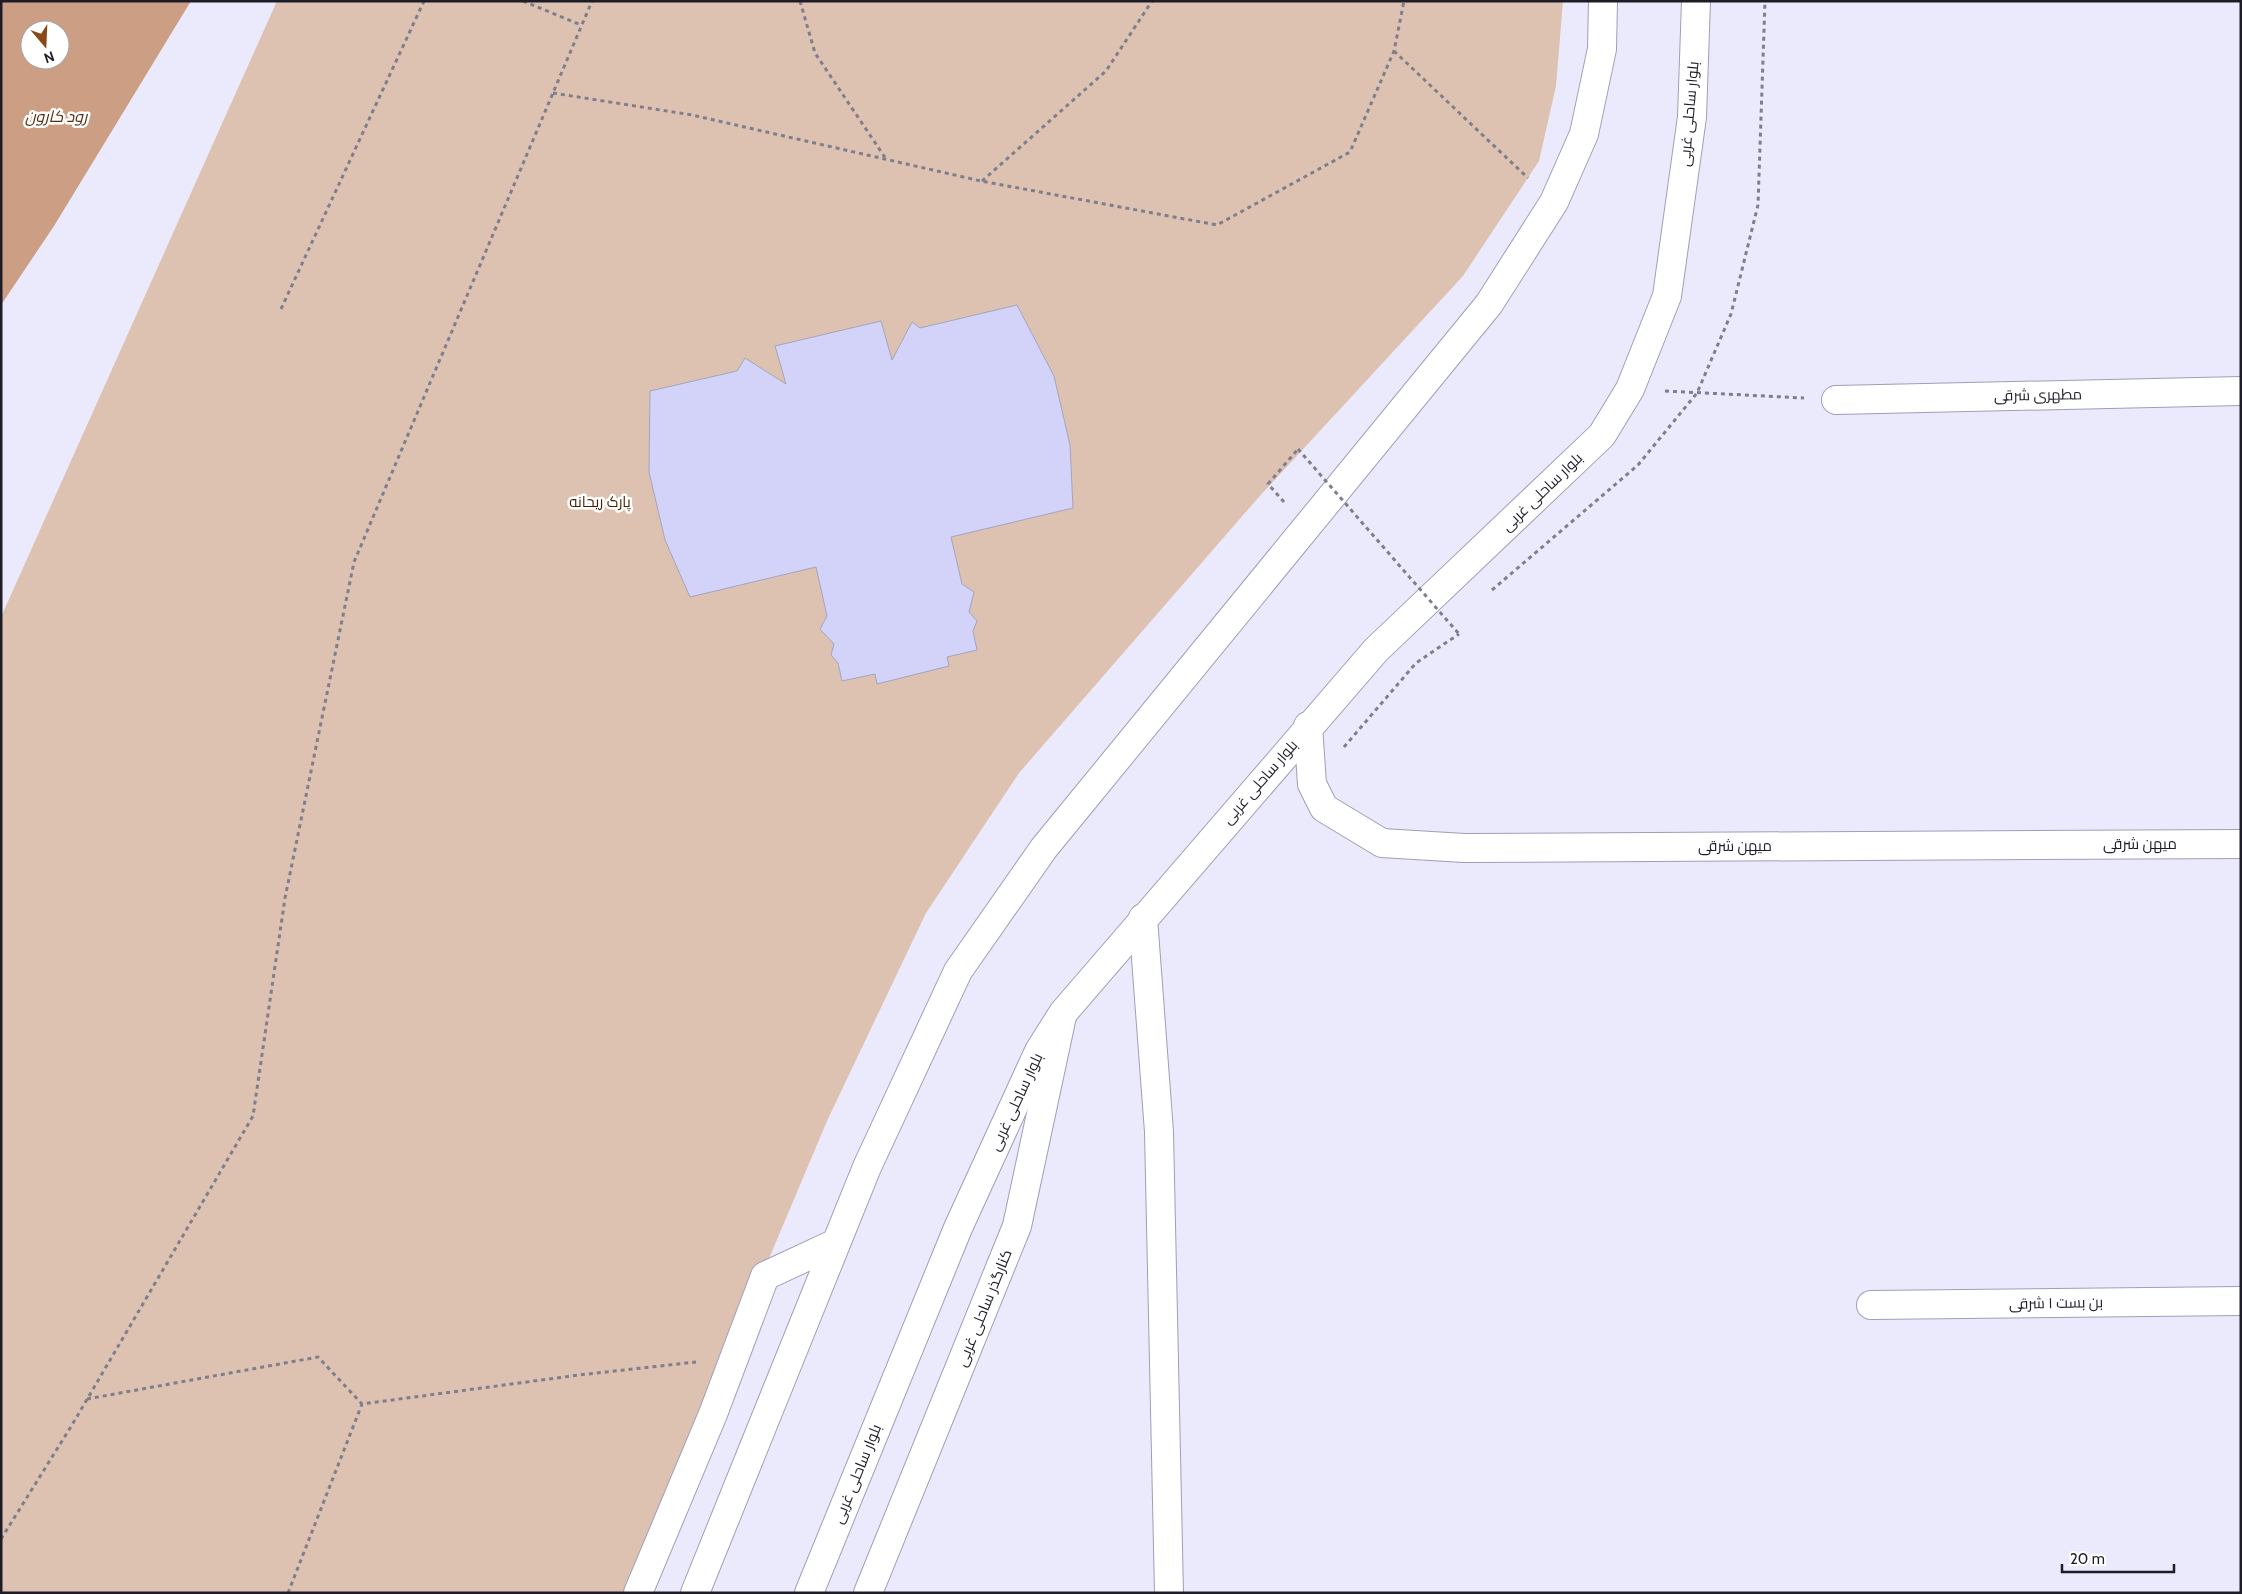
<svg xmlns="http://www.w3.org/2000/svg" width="2242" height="1594" viewBox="0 0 2242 1594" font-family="Cabin,Cairo,sans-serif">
	<rect width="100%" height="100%" fill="#ebeafc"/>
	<path fill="#dec2b1" d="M277 1H1563L1556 86 1539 161 1463 276 1258 498 1019 773 926 913 827 1121 628 1593H1V617Z"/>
	<path fill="#cc9f84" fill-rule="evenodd" d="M1 1H191L54 226 1 305ZM30 30H60V60H30Z"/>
	<path fill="#d3d2f8" stroke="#a4a4bf" d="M1017 305 1054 376 1070 445 1073 508 951 537 962 584 974 592 969 612 977 621 973 631 977 650 947 657 949 666 877 684 875 674 842 681 838 663 831 655 834 644 820 629 827 616 816 567 690 597 665 540 649 472 650 391 737 371 745 358 786 384 775 346 881 321 892 360 912 322 920 328Z"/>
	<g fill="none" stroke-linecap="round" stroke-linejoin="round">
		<g stroke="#9e9eb9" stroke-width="30">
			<path id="street" d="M1836 400 2241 391
				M1143 918 1159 1132 1169 1593
				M1871 1305 2241 1301"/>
		</g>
		<g stroke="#9e9eb9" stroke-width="30">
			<path id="secondary" d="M1308 726 1312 784 1324 808 1382 843 1464 848 2241 844
				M638 1593 713 1414 765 1276 836 1243
				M868 1593 1017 1226 1062 1016"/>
		</g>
		<g stroke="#9e9eb9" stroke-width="30">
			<path id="primary" d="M695 1593 867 1167 958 971 1044 848 1489 304 1554 202 1584 134 1602 49 1603 1
				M809 1593 958 1228 1039 1051 1063 1013 1376 650 1602 435 1630 389 1667 296 1692 117 1696 1"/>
		</g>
		<path stroke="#7f7e8c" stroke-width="3" stroke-dasharray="4 4" stroke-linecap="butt" d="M523 1 581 25
			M800 1 815 53 886 159
			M1394 51 1528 178
			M553 93 692 115 981 181 1217 225 1350 152 1394 51 1404 1
			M982 181 1106 71 1152 1
			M281 309 424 1
			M1665 391 1804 398
			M1284 502 1268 484 1298 449
			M1492 590 1638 465 1697 393 1731 314 1758 205 1765 1
			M1344 747 1416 663 1459 634
			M87 1399 318 1357 362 1404 579 1375 696 1362
			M1 1539 72 1425 253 1116 285 898 354 562 592 1
			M288 1593 362 1404"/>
		<use href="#street" stroke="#fff" stroke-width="28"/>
		<use href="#secondary" stroke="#fff" stroke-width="28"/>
		<use href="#primary" stroke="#fff" stroke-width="28"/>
		<path stroke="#7f7e8c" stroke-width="3" stroke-dasharray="4 4" stroke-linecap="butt" d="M1298 449 1459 634"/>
	</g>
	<g text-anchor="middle" stroke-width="5" stroke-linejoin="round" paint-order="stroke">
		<g font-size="15" fill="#1d1c27" stroke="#fff">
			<text transform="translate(1689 114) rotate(-85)" y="5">بلوار ساحلی غربی</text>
			<text transform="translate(2038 395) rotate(-1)" y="5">مطهری شرقی</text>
			<text transform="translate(1542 492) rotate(-44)" y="5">بلوار ساحلی غربی</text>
			<text transform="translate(1260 782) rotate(-49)" y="5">بلوار ساحلی غربی</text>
			<text x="2140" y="849">میهن شرقی</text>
			<text x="1735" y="851">میهن شرقی</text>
			<text transform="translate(1016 1102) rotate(-65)" y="5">بلوار ساحلی غربی</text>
			<text transform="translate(2056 1303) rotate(-1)" y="5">بن بست ۱ شرقی</text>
			<text transform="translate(984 1308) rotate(-68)" y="5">کنارگذر ساحلی غربی</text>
			<text transform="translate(857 1474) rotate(-68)" y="5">بلوار ساحلی غربی</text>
		</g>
		<g font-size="15" fill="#481e00" stroke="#fff">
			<text x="600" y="507">پارک ریحانه</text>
		</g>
		<g font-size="16" font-style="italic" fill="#5a2f10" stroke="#fff">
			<text x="56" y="122">رود کارون</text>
		</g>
	</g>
	<rect width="2242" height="1594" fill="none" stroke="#1d1c27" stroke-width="5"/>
	<g transform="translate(45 45) rotate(161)"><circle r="24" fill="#ffffff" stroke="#a5a4a9"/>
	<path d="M0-4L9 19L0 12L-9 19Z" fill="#8b4817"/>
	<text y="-8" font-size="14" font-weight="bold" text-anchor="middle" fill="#1d1c27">N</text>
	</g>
	<path d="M2062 1564v8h112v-8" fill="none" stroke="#1d1c27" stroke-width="2.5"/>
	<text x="2070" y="1564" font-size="15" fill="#1d1c27" stroke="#ffffff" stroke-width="4" paint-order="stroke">20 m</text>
</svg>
